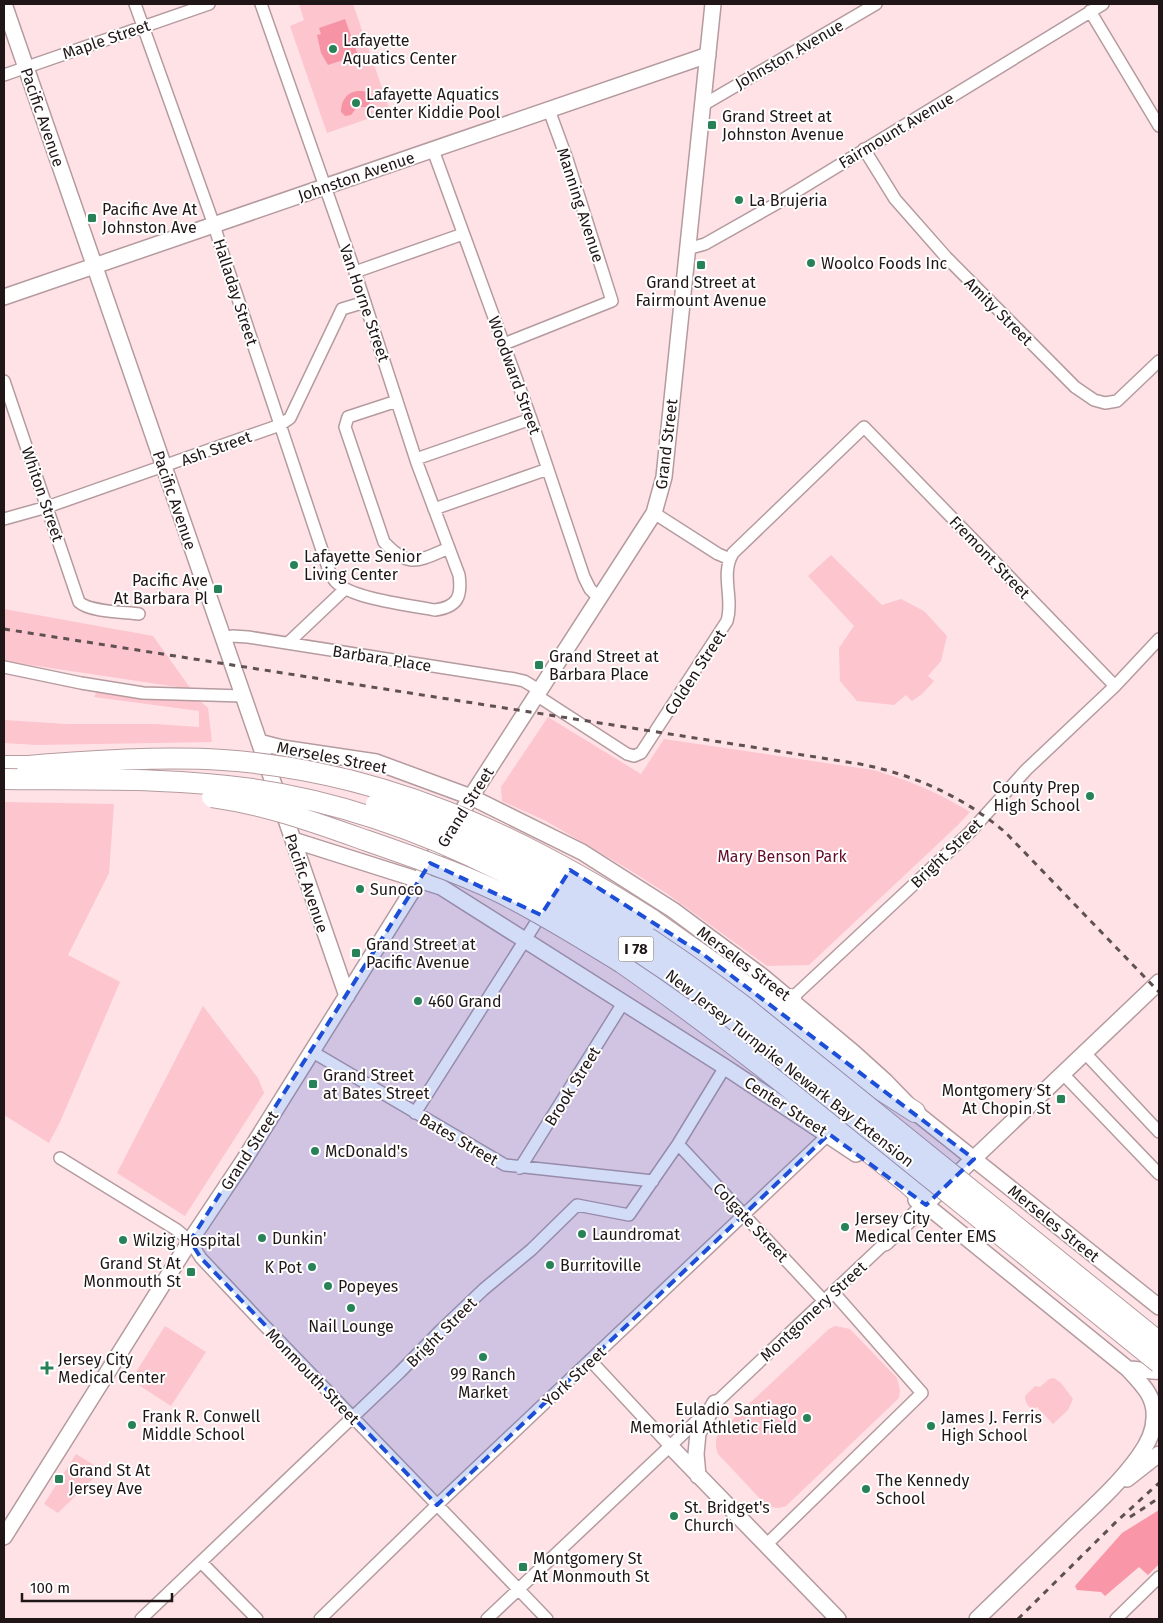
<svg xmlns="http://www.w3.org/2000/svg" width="1163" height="1623" viewBox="0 0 1163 1623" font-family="'Fira Sans',sans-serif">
	<rect width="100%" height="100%" fill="#fee2e6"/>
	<path fill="#fdc5cd" d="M299 4H353L390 111 327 133 290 26 304 20Z
		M831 555 882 605 901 599 924 611 947 636 941 661 928 676 934 681 922 694 912 701 906 695 894 705 857 701 840 681 839 648 854 626 808 576Z
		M4 609 153 636 191 689 4 661Z
		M97 691 200 701 208 708 212 742 37 745 4 743V720L67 724H156L199 727V711L94 697Z
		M548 717 641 774 664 739 873 770C911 781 937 792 970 812L958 825 809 965 767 966 666 893 628 869 546 821 502 801 501 787Z
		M4 802 114 804 109 873 68 955 120 982 60 1122 49 1143 4 1115Z
		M203 1006 258 1078 264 1093 185 1216 117 1173Z
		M165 1326 206 1352 171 1406 131 1380Z
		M835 1326 850 1329 897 1378 900 1390 899 1398 786 1506C778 1509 773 1508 765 1504L718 1454C715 1446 715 1440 719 1432L829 1329Z
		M1054 1378 1061 1383 1073 1399 1068 1410 1053 1424 1037 1407 1032 1409C1027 1405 1025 1402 1025 1396L1035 1386 1040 1387 1049 1379Z
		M76 1454 102 1470 58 1513 44 1504Z"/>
	<path fill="#f997a8" d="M1159 1510V1564L1148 1575 1139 1567 1105 1596 1101 1592 1077 1590 1075 1586 1122 1533Z"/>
	<path fill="#f694a6" d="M345 19 358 55 328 65 321 53 317 35 321 34 319 28Z
		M357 91C363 91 369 91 372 97L368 107H357L351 115 345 116 341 112C341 101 346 93 357 91Z"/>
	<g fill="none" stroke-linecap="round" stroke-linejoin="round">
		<g stroke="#b59b9f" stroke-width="14">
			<path id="street" d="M135 4 214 225 223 254 328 568C330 572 332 578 336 582 352 599 410 605 435 610 458 607 462 596 459 575L417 463 355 272 261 4
				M1090 11 1159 126
				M4 75 209 4
				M703 105 876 4
				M864 149 895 199 902 207 946 257 1075 387 1094 400 1105 403 1117 401 1159 361
				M433 150 531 419 584 577 590 589 599 598
				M687 249 705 244 774 205 1103 4
				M355 272 463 234
				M504 344 612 301 568 162 549 110
				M4 381 79 602C90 612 123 612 139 614
				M397 401 348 417 345 427 384 542C409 569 418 561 449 548
				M416 459 531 419
				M434 509 548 469
				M654 513 718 554 730 559
				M4 519 47 507 280 425 290 418 342 309 365 302
				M223 638 232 636 248 637 515 679 524 681 539 690
				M288 643 345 589
				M4 667 81 683 143 693 243 696
				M536 695 627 754 634 756 641 753 727 621C734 598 720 574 733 553L864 427 1115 686
				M791 999 970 832 1026 770 1115 686 1159 639
				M311 1051 505 1165 653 1181
				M1085 1053 1159 1132
				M1063 1074 1159 1174
				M415 1113 544 910
				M678 1144 824 1301
				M60 1158 177 1230 190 1241 201 1258 263 1324 547 1619
				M520 1168 623 1003
				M590 1360 670 1446
				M766 1545 922 1393 833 1292
				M201 1562 257 1619
				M141 1619 400 1372 441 1330 484 1289 531 1250 577 1205 629 1215 678 1144 725 1067
				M320 1619 437 1505 829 1134
				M487 1619 885 1243
				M1116 1619 1159 1577"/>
		</g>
		<g stroke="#b59b9f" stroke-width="18">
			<path id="secondary" d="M4 4 347 996
				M4 297 708 55
				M259 742 282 748 376 762 471 797 582 852 673 910 762 976 854 1053 885 1081 915 1112 1159 1307
				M293 840 441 887 725 1067 856 1154
				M916 1200 926 1205 1128 1369C1141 1383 1156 1397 1154 1418 1154 1432 1147 1445 1139 1456 1120 1483 1094 1506 1070 1529 1039 1559 1008 1589 977 1619
				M885 1243 1159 982
				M1128 1369C1139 1369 1149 1372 1159 1371
				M670 1446 838 1619
				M698 1476 696 1454 698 1433 715 1403
				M1127 1479 1159 1454
				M4 1537 190 1241 244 1160 476 789 654 513 664 477 713 4"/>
		</g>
		<g stroke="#b59b9f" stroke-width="22">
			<path id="highway" d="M4 766H27
				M651 919 750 989 856 1074 915 1112
				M622 963C721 1032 815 1108 908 1184L919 1194 926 1205
				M764 1000 783 1003 791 999"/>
		</g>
		<use href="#street" stroke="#fff" stroke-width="11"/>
		<use href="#secondary" stroke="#fff" stroke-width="15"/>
		<use href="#highway" stroke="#fff" stroke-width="20"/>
		<path stroke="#5f5052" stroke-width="3" stroke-dasharray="6 6" stroke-linecap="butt" d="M4 629 860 764C915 775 962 796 1005 832L1159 992
			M1130 1517 1159 1498
			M1018 1619 1117 1521 1159 1483"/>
		<g stroke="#b59b9f" stroke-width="22" stroke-linecap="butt">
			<path id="highway-bridge" d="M27 766C93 761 158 756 223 760 383 771 518 834 651 919
				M4 779C86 780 170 777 252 789 427 814 582 907 722 1010L1159 1363
				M212 797C263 804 311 821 359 838 405 854 452 870 497 891 540 912 581 938 622 963
				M376 804C509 844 635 923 745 1007L1159 1342"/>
		</g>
		<use href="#highway-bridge" stroke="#fff" stroke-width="20"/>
	</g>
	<path fill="#1d4ed8" fill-opacity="0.2" stroke="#1d4ed8" stroke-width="4" stroke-dasharray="10 6" stroke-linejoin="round" d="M430 863 541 915 570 870 704 955 974 1159 926 1205 829 1134 437 1505 201 1258 190 1241Z"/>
	<g fill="#288258" stroke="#fff" stroke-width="2">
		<circle cx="333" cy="49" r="5"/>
		<circle cx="356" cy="103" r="5"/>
		<rect x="707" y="120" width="10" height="10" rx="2.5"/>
		<circle cx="739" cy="200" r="5"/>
		<rect x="87" y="213" width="10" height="10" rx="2.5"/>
		<circle cx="811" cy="263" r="5"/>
		<rect x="696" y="260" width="10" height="10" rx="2.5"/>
		<circle cx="294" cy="565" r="5"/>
		<rect x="213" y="584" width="10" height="10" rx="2.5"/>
		<rect x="534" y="660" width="10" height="10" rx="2.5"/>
		<circle cx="1090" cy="796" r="5"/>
		<circle cx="360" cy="889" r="5"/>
		<rect x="351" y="948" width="10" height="10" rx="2.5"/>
		<circle cx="418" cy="1001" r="5"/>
		<rect x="308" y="1079" width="10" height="10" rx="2.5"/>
		<rect x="1056" y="1094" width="10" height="10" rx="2.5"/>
		<circle cx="315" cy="1151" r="5"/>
		<circle cx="845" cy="1227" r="5"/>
		<circle cx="582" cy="1234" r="5"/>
		<circle cx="262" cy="1238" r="5"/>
		<circle cx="123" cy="1240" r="5"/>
		<circle cx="550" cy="1265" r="5"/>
		<circle cx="312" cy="1267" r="5"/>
		<rect x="186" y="1267" width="10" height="10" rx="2.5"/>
		<circle cx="328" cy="1286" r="5"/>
		<circle cx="351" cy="1308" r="5"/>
		<circle cx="483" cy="1357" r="5"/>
		<path d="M44.5 1360.5h5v5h5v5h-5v5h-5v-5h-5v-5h5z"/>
		<circle cx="807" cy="1418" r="5"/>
		<circle cx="132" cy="1425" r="5"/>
		<circle cx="931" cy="1426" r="5"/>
		<rect x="54" y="1474" width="10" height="10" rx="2.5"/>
		<circle cx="866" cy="1489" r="5"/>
		<circle cx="674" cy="1516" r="5"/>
		<rect x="518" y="1562" width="10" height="10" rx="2.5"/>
	</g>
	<g text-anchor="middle" stroke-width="4" stroke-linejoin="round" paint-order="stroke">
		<rect fill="#fff" stroke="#635c5d" stroke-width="1" x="618.5" y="936.5" width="35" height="25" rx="4"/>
		<g font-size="15" font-weight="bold" fill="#201617">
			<text x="636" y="954">I 78</text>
		</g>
		<g font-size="16" fill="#201617" stroke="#fff">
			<text transform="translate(106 39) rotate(-19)" y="6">Maple Street</text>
			<text transform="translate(789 54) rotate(-30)" y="6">Johnston Avenue</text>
			<text transform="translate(43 117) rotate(71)" y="6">Pacific Avenue</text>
			<text transform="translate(896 130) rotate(-31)" y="6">Fairmount Avenue</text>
			<text transform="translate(356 176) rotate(-19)" y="6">Johnston Avenue</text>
			<text transform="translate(581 205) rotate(72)" y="6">Manning Avenue</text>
			<text transform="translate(236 292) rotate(72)" y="6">Halladay Street</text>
			<text transform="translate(365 303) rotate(71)" y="6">Van Horne Street</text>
			<text transform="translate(999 311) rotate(45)" y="6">Amity Street</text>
			<text transform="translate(515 375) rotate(70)" y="6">Woodward Street</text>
			<text transform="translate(666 444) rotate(-83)" y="6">Grand Street</text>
			<text transform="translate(216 448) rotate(-20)" y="6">Ash Street</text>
			<text transform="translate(43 494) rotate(71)" y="6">Whiton Street</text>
			<text transform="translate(175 500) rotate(71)" y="6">Pacific Avenue</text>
			<text transform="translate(990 557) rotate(46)" y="6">Fremont Street</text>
			<text transform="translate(382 658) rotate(9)" y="6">Barbara Place</text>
			<text transform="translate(695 672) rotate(-57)" y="6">Colden Street</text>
			<text transform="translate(332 757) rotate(11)" y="6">Merseles Street</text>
			<text transform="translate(465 807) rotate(-58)" y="6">Grand Street</text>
			<text transform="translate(946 853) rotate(-44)" y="6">Bright Street</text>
			<text transform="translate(307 883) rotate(71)" y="6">Pacific Avenue</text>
			<text transform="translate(744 963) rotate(37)" y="6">Merseles Street</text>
			<text transform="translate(790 1068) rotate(38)" y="6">New Jersey Turnpike Newark Bay Extension</text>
			<text transform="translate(572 1086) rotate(-58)" y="6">Brook Street</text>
			<text transform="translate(786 1106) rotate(33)" y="6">Center Street</text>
			<text transform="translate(459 1139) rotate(30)" y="6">Bates Street</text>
			<text transform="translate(249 1150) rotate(-57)" y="6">Grand Street</text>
			<text transform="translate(751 1222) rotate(47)" y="6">Colgate Street</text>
			<text transform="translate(1054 1223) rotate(39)" y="6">Merseles Street</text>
			<text transform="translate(813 1311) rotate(-43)" y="6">Montgomery Street</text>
			<text transform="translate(441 1332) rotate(-45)" y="6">Bright Street</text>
			<text transform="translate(313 1376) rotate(46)" y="6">Monmouth Street</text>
			<text transform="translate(574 1376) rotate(-43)" y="6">York Street</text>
		</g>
		<g font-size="16" fill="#201617" stroke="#fff" text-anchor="start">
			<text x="343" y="46">Lafayette<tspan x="343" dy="18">Aquatics Center</tspan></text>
			<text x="366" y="100">Lafayette Aquatics<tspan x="366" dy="18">Center Kiddie Pool</tspan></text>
			<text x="722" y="122">Grand Street at<tspan x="722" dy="18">Johnston Avenue</tspan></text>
			<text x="749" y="206">La Brujeria</text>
			<text x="102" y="215">Pacific Ave At<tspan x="102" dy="18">Johnston Ave</tspan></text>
			<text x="821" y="269">Woolco Foods Inc</text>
			<text x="701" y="288" text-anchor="middle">Grand Street at<tspan x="701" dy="18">Fairmount Avenue</tspan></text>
			<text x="304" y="562">Lafayette Senior<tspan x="304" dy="18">Living Center</tspan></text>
			<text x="208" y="586" text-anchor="end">Pacific Ave<tspan x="208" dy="18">At Barbara Pl</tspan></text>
			<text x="549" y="662">Grand Street at<tspan x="549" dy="18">Barbara Place</tspan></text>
			<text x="1080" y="793" text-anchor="end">County Prep<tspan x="1080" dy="18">High School</tspan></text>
			<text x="370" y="895">Sunoco</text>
			<text x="366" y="950">Grand Street at<tspan x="366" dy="18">Pacific Avenue</tspan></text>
			<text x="428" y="1007">460 Grand</text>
			<text x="323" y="1081">Grand Street<tspan x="323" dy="18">at Bates Street</tspan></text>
			<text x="1051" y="1096" text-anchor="end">Montgomery St<tspan x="1051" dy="18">At Chopin St</tspan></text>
			<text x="325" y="1157">McDonald's</text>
			<text x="855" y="1224">Jersey City<tspan x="855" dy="18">Medical Center EMS</tspan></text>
			<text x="592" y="1240">Laundromat</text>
			<text x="272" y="1244">Dunkin'</text>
			<text x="133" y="1246">Wilzig Hospital</text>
			<text x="181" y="1269" text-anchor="end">Grand St At<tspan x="181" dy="18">Monmouth St</tspan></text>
			<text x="560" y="1271">Burritoville</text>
			<text x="302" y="1273" text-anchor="end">K Pot</text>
			<text x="338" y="1292">Popeyes</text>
			<text x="351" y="1332" text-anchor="middle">Nail Lounge</text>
			<text x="58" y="1365">Jersey City<tspan x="58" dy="18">Medical Center</tspan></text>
			<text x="483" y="1380" text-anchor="middle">99 Ranch<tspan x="483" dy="18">Market</tspan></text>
			<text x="797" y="1415" text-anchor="end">Euladio Santiago<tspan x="797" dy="18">Memorial Athletic Field</tspan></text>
			<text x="142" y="1422">Frank R. Conwell<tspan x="142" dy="18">Middle School</tspan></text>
			<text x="941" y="1423">James J. Ferris<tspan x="941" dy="18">High School</tspan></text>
			<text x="69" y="1476">Grand St At<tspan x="69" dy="18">Jersey Ave</tspan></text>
			<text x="876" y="1486">The Kennedy<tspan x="876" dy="18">School</tspan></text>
			<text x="684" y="1513">St. Bridget's<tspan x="684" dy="18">Church</tspan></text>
			<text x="533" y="1564">Montgomery St<tspan x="533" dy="18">At Monmouth St</tspan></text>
		</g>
		<g font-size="16" fill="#630b28" stroke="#fff">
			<text x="782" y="862">Mary Benson Park</text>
		</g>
	</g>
	<rect width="1163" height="1623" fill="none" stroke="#201617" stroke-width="10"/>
	<path d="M22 1593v8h150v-8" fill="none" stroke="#201617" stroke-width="2.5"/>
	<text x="30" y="1593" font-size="15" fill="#201617" stroke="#ffffff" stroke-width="4" paint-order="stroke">100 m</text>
</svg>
